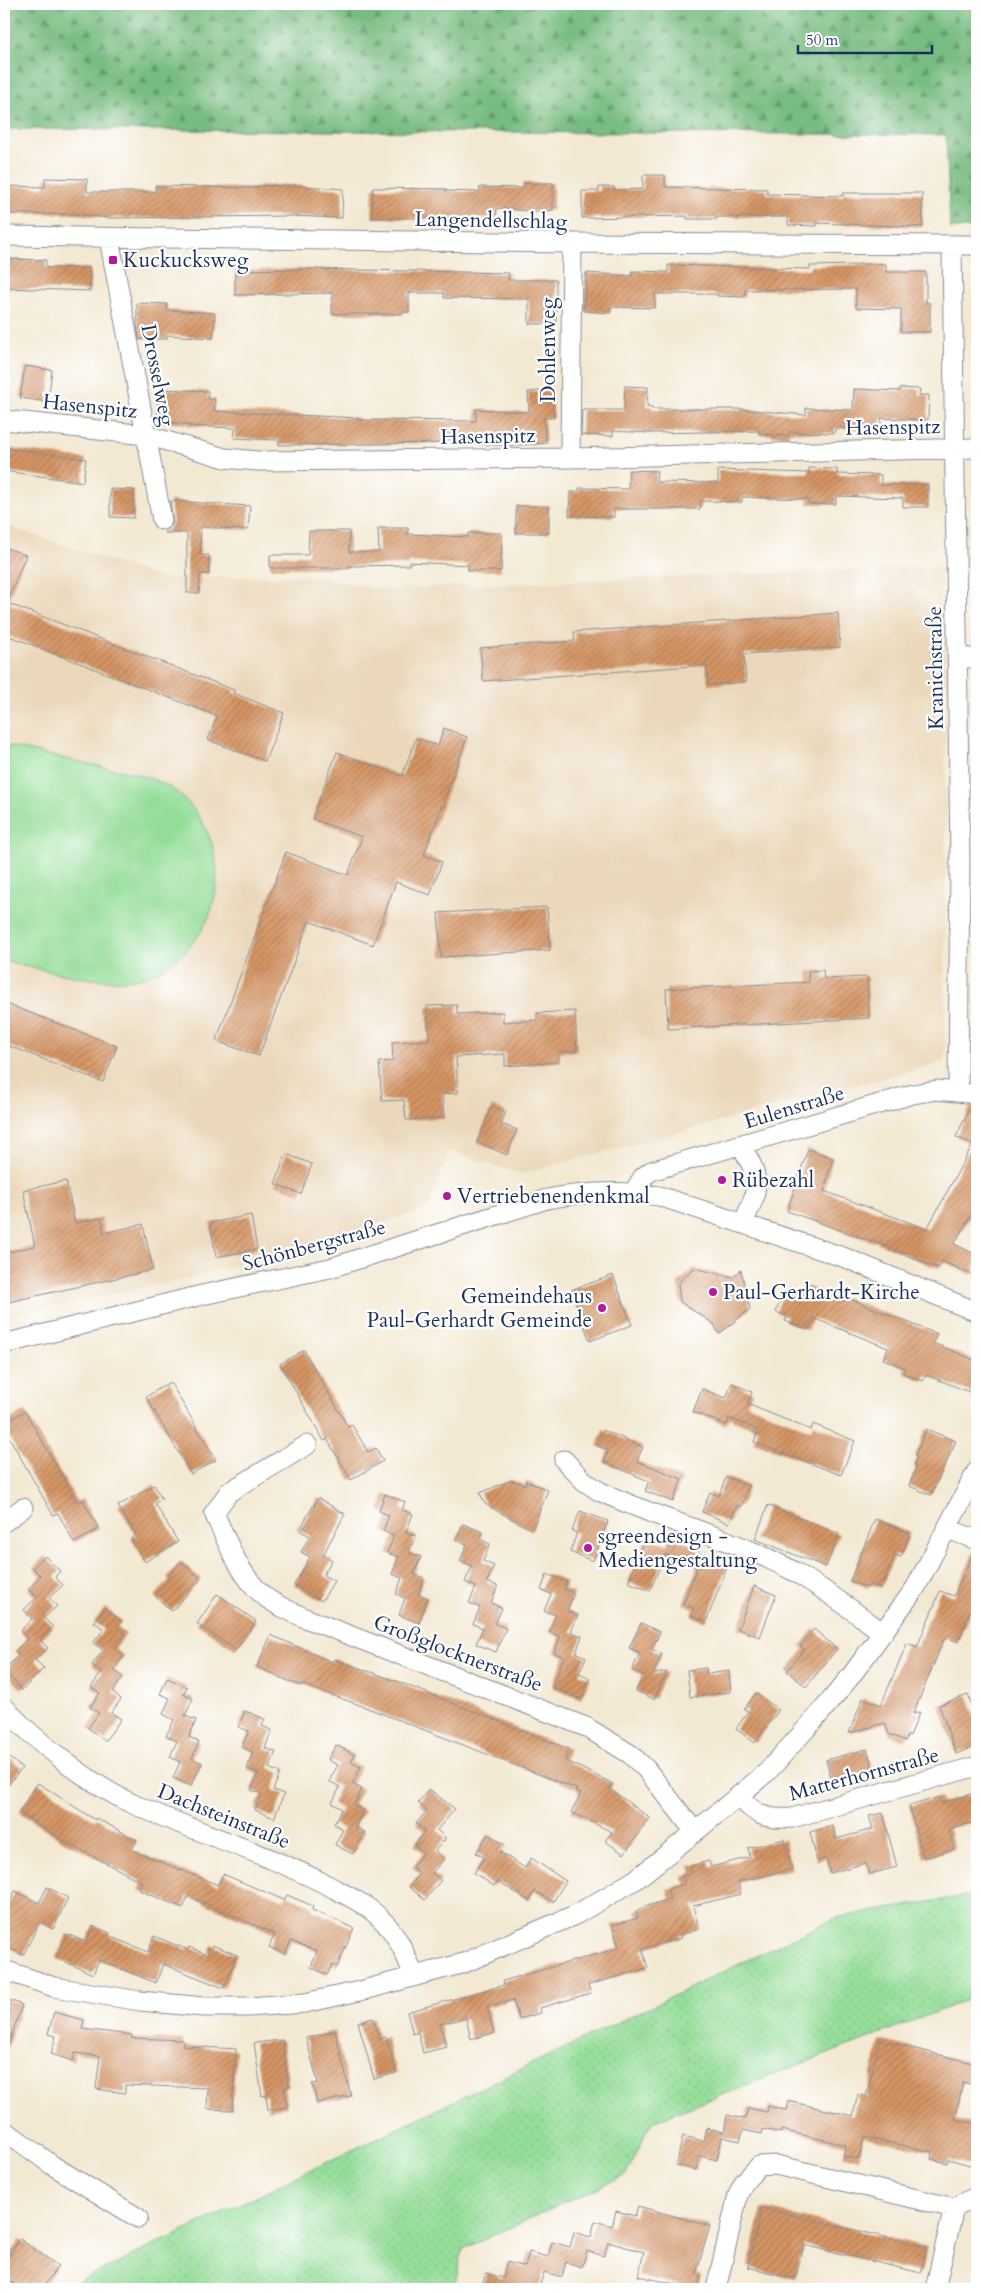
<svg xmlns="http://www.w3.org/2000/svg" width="981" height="2293" viewBox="0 0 981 2293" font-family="Cardo,serif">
	<defs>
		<pattern id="forest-firs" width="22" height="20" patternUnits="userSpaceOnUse" patternTransform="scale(1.25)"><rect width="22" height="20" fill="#77bc80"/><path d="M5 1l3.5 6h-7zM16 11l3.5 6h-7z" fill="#61996c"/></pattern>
		<pattern id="garden-dots" width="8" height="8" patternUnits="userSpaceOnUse" patternTransform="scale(1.25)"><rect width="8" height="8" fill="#94dd98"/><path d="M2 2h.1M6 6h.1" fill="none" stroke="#7fbe85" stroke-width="1.8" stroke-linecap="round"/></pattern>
		<pattern id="building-hatch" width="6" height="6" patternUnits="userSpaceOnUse" patternTransform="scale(1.25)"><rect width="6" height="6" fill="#d69564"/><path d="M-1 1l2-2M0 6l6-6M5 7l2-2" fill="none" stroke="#ad7a56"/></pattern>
	</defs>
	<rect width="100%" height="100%" fill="#fff"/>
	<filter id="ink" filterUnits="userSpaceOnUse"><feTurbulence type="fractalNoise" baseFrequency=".02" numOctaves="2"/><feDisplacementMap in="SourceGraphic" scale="10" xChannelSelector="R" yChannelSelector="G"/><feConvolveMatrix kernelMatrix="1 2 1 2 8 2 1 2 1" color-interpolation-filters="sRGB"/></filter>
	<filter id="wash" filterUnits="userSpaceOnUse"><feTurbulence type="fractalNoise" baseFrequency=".0096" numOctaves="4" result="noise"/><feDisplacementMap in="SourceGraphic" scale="20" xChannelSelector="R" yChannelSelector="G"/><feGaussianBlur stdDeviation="1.12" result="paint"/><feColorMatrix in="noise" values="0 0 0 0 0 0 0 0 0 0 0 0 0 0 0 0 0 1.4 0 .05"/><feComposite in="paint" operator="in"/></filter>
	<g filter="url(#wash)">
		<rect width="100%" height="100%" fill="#f3e9d3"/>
		<path fill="#ebd8ba" d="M4 525 162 578 313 576 378 589 940 566 946 687 945 1062 521 1174 450 1151 428 1209 190 1278 4 1317Z"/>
		<path fill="#94dd98" stroke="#58867b" d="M4 745C33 752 63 758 93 765 120 771 152 774 175 791 228 831 231 912 181 955 168 966 151 976 134 979 92 985 45 969 4 961Z"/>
		<path fill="url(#forest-firs)" stroke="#49766f" d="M4 4H977V228H950L946 135 4 129Z"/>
		<path fill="url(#garden-dots)" stroke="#58867b" d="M977 1894V1996L652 2122 626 2175 463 2249 454 2289H63L835 1918Z"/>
		<g id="blocks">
			<path fill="url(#building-hatch)" d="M643 175H665V187L767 189V194L843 196V193H922L923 227 817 223V226L788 225V217H717V219H687V216L582 218V191H599V187H614V190L643 189Z
				M45 178 87 179V192H155V186L258 188V186L291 185 343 189 342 218 291 216 108 218 76 214H4V186L45 187Z
				M523 183H553V210L538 212 497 208 496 218H372L373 188 446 189V191L479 192 480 187 523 188Z
				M5 259 46 260V268H90V291L4 288Z
				M857 264H886V272H926V303H930V332H901V309L856 308V289L745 290V297L717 296V294H655V308L611 307 610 313 584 311 586 273 632 276V271L668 272V265L810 269V266L857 265Z
				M309 269 509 273 508 280H556V324H529V299L444 298V293H409V312H403V314H332V293L235 295V270Z
				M137 303 167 304V310L215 313 213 338 167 335V339H139L137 325Z
				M25 366 52 370 48 402 20 398Z
				M625 386 648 387 647 406 652 407V409H741L806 415V408L853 410 854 389 900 391V388L920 389 919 395H929L928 420 881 418V430L835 428V433L789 432V436L759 434 760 431 650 433 613 431V436L581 435 582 410H624Z
				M159 389 208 391V399H215L214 411 359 418V420L476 421V409L529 412 528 392 552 390 554 418H544L546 443 506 446 455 443 279 445V440L234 438 235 428 188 426V424L157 422Z
				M5 448 86 459 83 482 4 471Z
				M809 468 837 469V474L881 475V485L928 484V507H903V498L836 496V504H808V499L742 497V502L701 501 700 509H614V517L569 516 570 492H579V488L628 489 629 470 657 471 656 482 718 483V470L809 473Z
				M110 489 134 490V518L110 517Z
				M170 501 250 506 248 530 201 527 200 555H209V574H200L199 593H187V533H165L173 523Z
				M516 506H549V533H516Z
				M378 528H408V534L468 537V533H502L501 571H468V565L409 562V565L349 566V568H270V555H308L309 531H349V552H379Z
				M4 547 26 555 7 603 234 690 233 693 284 713 265 761 208 740 217 716 4 634Z
				M838 613 840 647 744 654 746 682 708 685 706 665 483 681 480 648 575 641 574 632Z
				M444 728 467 737 424 855 442 862 430 895 396 882 373 945 309 921 259 1056 216 1041 286 852 348 875 362 837 312 819 337 752 402 776 416 738 438 746Z
				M547 907 550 950 441 957 438 913Z
				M823 970 824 979 867 977 869 1018 668 1029 666 989 809 982 808 971Z
				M4 1003 117 1046 103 1082 4 1044Z
				M457 1005V1014L503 1012V1022L537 1020V1013L575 1011 577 1051 559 1052V1062L505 1066V1054L456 1057 458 1093 442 1094 444 1118 406 1120 404 1100 382 1101 379 1062 393 1061 392 1042 429 1040 427 1006Z
				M971 1105H977V1205L954 1244 977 1255V1263L972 1275 942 1261 939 1268 929 1265 874 1241 873 1242 787 1211 808 1149 833 1158 824 1191 927 1229 973 1144 956 1137Z
				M492 1106 506 1112 501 1124 517 1130 507 1155 477 1142Z
				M286 1154 312 1164 301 1194 275 1184Z
				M66 1181 75 1223 101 1218 104 1233 143 1224 153 1270 4 1303V1253L35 1246 23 1190Z
				M251 1215 257 1249 216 1257 210 1223Z
				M694 1268 733 1277 741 1270 750 1309 719 1334 714 1324 680 1302 678 1283Z
				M613 1275 632 1325 590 1341 571 1290Z
				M806 1286 843 1301 845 1297 937 1334 933 1343 977 1361V1395L926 1375 923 1381 903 1373 905 1368 883 1359 888 1348 813 1318 808 1330 785 1321 787 1316 776 1312 783 1293 801 1300Z
				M304 1350 348 1427 352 1425 368 1452 376 1448 383 1461 351 1480 327 1439 324 1441 280 1364Z
				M170 1382 216 1460 191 1474 146 1397Z
				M732 1383 752 1392 747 1404 811 1430 813 1424 855 1441 841 1475 754 1442 758 1430 729 1418 726 1425 693 1412 702 1389 726 1398Z
				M25 1411 77 1502 82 1499 99 1529 74 1543 58 1513 53 1515 4 1428V1423Z
				M926 1429 956 1441 931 1495 909 1486 916 1467 914 1466 917 1457 915 1456Z
				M603 1430 643 1447 637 1461 682 1479 673 1502 645 1491 649 1481 604 1462 608 1450 597 1446Z
				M726 1477 749 1486 741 1507 737 1505 729 1523 702 1512 710 1492 719 1496Z
				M511 1480 525 1485 526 1481 548 1490 532 1530 485 1504 480 1493Z
				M154 1485 162 1499 155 1503 178 1542 145 1562 131 1538 136 1535 118 1506Z
				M385 1494 405 1502 402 1510 413 1514 406 1532 416 1536 409 1552 421 1557 414 1574 424 1578 418 1594 428 1598 419 1623 399 1615 405 1598 396 1594 402 1578 392 1574 399 1557 387 1553 394 1536 383 1531 389 1515 379 1511Z
				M318 1498 345 1514 323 1555 332 1560 323 1575 334 1581 322 1601 294 1585 310 1557 301 1552 310 1536 299 1530Z
				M768 1505 839 1534 826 1567 755 1539Z
				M580 1511 608 1521 593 1561 570 1552 577 1533 572 1531Z
				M875 1519 910 1533 901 1557 895 1555 881 1588 870 1584 868 1588 850 1581Z
				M463 1524 483 1532 480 1539 490 1544 483 1561 494 1566 487 1582 498 1586 491 1603 502 1608 495 1624 506 1628 496 1652 476 1644 483 1628 473 1624 480 1608 469 1603 476 1587 465 1582 472 1566 460 1561 467 1544 456 1540Z
				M647 1536 668 1545 671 1536 694 1545 703 1557 727 1567 706 1622 691 1616 694 1608 683 1604 697 1567 665 1554 650 1591 628 1582Z
				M974 1551H977V1589L973 1604 958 1642 945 1637 913 1714 920 1712 910 1736 908 1735 905 1741 889 1734 885 1723 849 1733 863 1698 881 1705 907 1643 917 1647 940 1591 954 1596Z
				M45 1556 60 1571 55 1577 63 1585 49 1598 57 1606 44 1618 53 1627 40 1640 48 1648 35 1660 44 1668 22 1690 4 1670 19 1655 15 1651 27 1639 20 1631 32 1619 24 1610 37 1597 28 1589 41 1576 33 1568Z
				M181 1561 201 1579 172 1611 155 1596 169 1580 167 1577Z
				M547 1574 567 1582 564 1589 574 1593 567 1611 578 1615 571 1632 582 1636 576 1653 586 1657 579 1673 590 1678 581 1699 552 1687 564 1657 554 1653 560 1637 549 1632 556 1615 544 1611 551 1594 541 1590Z
				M754 1586 776 1595 760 1637 738 1629Z
				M217 1594 256 1621 236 1650 197 1624Z
				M105 1608 122 1621 117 1627 126 1634 115 1649 124 1656 114 1670 123 1677 113 1692 121 1699 111 1713 121 1719 105 1741 88 1728 99 1713 90 1707 100 1693 91 1687 102 1672 92 1665 103 1650 93 1643 104 1629 94 1622Z
				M641 1623 660 1632 652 1649 662 1654 653 1674 667 1672 654 1699 636 1691 643 1675 632 1670 640 1653 629 1648Z
				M814 1629 837 1649 806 1687 787 1671 804 1649 800 1646Z
				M271 1635 332 1662 334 1659 399 1682 569 1749 565 1760 613 1784 610 1789 650 1818 624 1854 605 1841 612 1832 571 1812 581 1793 576 1791 577 1789 365 1707 301 1684 300 1686 257 1667Z
				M706 1668 707 1674 729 1671 731 1692 690 1697 687 1670Z
				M167 1678 187 1687 183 1694 193 1698 185 1716 196 1720 189 1737 199 1742 192 1758 202 1763 191 1786 173 1778 180 1762 170 1757 177 1741 166 1736 174 1720 163 1714 170 1698 160 1694Z
				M756 1693 779 1710 755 1743 736 1729 748 1711 744 1709Z
				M968 1695 977 1722V1746L956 1754 939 1705Z
				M245 1711 265 1719 262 1726 272 1730 265 1748 276 1752 269 1768 280 1773 273 1790 284 1794 274 1818 255 1810 262 1794 251 1790 258 1773 247 1769 253 1752 242 1747 249 1731 238 1727Z
				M336 1745 355 1755 351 1762 361 1767 352 1784 362 1789 354 1805 364 1810 355 1827 365 1832 353 1854 335 1845 343 1829 334 1824 342 1809 332 1803 340 1787 329 1781 338 1765 328 1760Z
				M867 1749 873 1770 832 1781 826 1760Z
				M4 1753 22 1768 4 1790Z
				M38 1783 95 1820 96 1818 137 1840 132 1850 218 1885 223 1874 284 1900 287 1895 313 1906 312 1910 354 1928 337 1967 332 1965 327 1975 311 1967 317 1951 291 1941 285 1954 269 1947 275 1934 188 1896 183 1908 139 1890 142 1882 62 1840 19 1812Z
				M429 1789 455 1809 437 1830 446 1838 435 1851 444 1859 432 1873 441 1880 425 1900 409 1887 420 1874 412 1867 423 1853 414 1845 425 1831 416 1824 427 1810 418 1803Z
				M977 1792V1821L949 1829 954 1849 924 1858 909 1806 940 1797 942 1803Z
				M883 1813 897 1867 869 1874 866 1863 830 1873 826 1858 817 1861 810 1832 833 1826 836 1839 873 1829 869 1816Z
				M488 1834 505 1845 500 1852 525 1868 531 1858 566 1881 553 1902 535 1891 529 1901 498 1881 494 1886 474 1873 484 1857 476 1853Z
				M784 1839 792 1869 738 1882 741 1894 693 1906 699 1929 680 1935 681 1938 642 1949 648 1968 588 1985 591 1993 540 2008 541 2013 519 2019 513 2000 487 2007 494 2033 471 2039 466 2018 440 2024 446 2047 423 2053 418 2032 413 2034 407 2012 504 1985 503 1981 619 1948 612 1925 638 1918 636 1911 644 1907 670 1899 667 1889 685 1884 682 1876 692 1873 690 1866 709 1861 711 1867 750 1857 748 1848Z
				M47 1887 68 1898 53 1929 40 1922 23 1955 4 1945V1913L15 1891 39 1903Z
				M93 1926 110 1933 109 1936 148 1952 154 1936 188 1950 189 1947 208 1955 212 1945 237 1955 224 1988 163 1964 156 1983 99 1960 93 1974 56 1958 67 1934 86 1942Z
				M4 1998 22 2005 6 2052 4 2051Z
				M54 2012 84 2020 82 2029 132 2035 131 2038 183 2040V2046L236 2049 232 2110 207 2109 208 2088 125 2085V2093L96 2089 100 2056 75 2053 73 2061 51 2054 56 2036 48 2034Z
				M373 2018 379 2039 386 2037 396 2073 374 2079 358 2022Z
				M335 2031 351 2096 317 2103 312 2084 318 2083 306 2038Z
				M282 2040 289 2087H284L287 2107 268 2110 266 2095 262 2096 254 2043Z
				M880 2040 977 2064V2086L963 2082 955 2119 977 2124V2167L948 2159 947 2163 931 2159 932 2152 864 2137 859 2159 843 2156 846 2145 781 2130V2133L763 2129 762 2134 743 2130 740 2141 722 2137 717 2160 699 2156 696 2170 676 2165 683 2136 703 2141 706 2128 724 2132 727 2115 745 2119 748 2108 767 2112 768 2106 786 2110 788 2101 853 2116 858 2094 866 2097Z
				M638 2206 710 2226 696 2274 701 2276 698 2289 638 2276 644 2252 608 2242 604 2256 587 2251 582 2267 566 2262 562 2277 544 2272 539 2288 530 2285 529 2289H481L486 2273 503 2278 507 2262 525 2267 529 2252 548 2257 552 2242 570 2247 574 2232 591 2237 595 2221 612 2226 616 2211 635 2216Z
				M762 2208 927 2247 921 2273 804 2245 795 2279 748 2267Z
				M20 2239 58 2266 44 2285 36 2289H21L4 2277V2263Z"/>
		</g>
	</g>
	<g filter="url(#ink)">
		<use href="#blocks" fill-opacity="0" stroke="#878c98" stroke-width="1"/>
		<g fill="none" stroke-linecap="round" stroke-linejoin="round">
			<g stroke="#878c98" stroke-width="21">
				<path id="minor" d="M4 236 572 243 977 245
					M109 238 162 520
					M952 245 960 861 958 1091
					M4 420 146 435 225 458 258 461 570 458 977 448
					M570 458 572 243
					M958 658H977
					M741 1146C762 1179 759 1189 743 1223
					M634 1192 643 1177 651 1171 913 1094 937 1090 977 1094
					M4 1344 202 1295 330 1268 547 1199C584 1192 621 1190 659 1196L843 1257 977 1312
					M307 1445 229 1492 214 1513C227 1541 239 1575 264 1596 276 1606 291 1611 305 1618L586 1727 630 1754 646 1769 695 1832
					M564 1460 584 1481 599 1491C663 1521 733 1538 795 1572 826 1590 855 1612 883 1633
					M4 1522 23 1508
					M948 1529 977 1540
					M4 1707C35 1741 91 1785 133 1804 198 1833 266 1853 329 1886 346 1895 366 1904 380 1918 397 1933 406 1955 414 1976
					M738 1797C757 1815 765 1820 792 1818L977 1766
					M4 1970 54 1987 140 2001 204 2007H247L305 2003 364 1990 464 1963 577 1914 635 1880 695 1832 767 1772 816 1718 851 1676 916 1587 977 1471
					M4 2130 52 2165 138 2218
					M716 2289 738 2195 744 2182 759 2166 776 2165 954 2208
					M935 2289 954 2208 977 2196"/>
			</g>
			<use href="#minor" stroke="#fff" stroke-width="19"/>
		</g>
	</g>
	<g fill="#b5179e" stroke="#fff" stroke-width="2">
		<rect x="108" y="255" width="10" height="10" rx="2.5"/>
		<circle cx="722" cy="1180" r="5"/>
		<circle cx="447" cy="1196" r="5"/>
		<circle cx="713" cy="1292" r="5"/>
		<circle cx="602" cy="1308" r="5"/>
		<circle cx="588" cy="1548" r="5"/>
	</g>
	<g text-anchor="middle" stroke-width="4.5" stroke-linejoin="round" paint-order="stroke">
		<g font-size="21" fill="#1b2f5e" stroke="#fff">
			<text transform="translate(491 220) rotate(1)" y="7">Langendellschlag</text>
			<text transform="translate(548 350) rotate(-90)" y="7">Dohlenweg</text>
			<text transform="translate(158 375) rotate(79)" y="7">Drosselweg</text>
			<text transform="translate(90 406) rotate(6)" y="7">Hasenspitz</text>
			<text transform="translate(893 427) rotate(-1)" y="7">Hasenspitz</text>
			<text transform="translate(488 436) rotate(-1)" y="7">Hasenspitz</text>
			<text transform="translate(935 668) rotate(-91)" y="7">Kranichstraße</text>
			<text transform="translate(794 1107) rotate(-17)" y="7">Eulenstraße</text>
			<text transform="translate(314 1245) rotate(-15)" y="7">Schönbergstraße</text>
			<text transform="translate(458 1653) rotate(21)" y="7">Großglocknerstraße</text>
			<text transform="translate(864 1774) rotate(-15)" y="7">Matterhornstraße</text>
			<text transform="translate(224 1816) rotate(22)" y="7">Dachsteinstraße</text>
		</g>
		<g font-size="21" fill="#1b2f5e" stroke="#fff" text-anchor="start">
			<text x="123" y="267">Kuckucksweg</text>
			<text x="732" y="1187">Rübezahl</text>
			<text x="457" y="1203">Vertriebenendenkmal</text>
			<text x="723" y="1299">Paul-Gerhardt-Kirche</text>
			<text x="592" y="1303" text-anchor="end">Gemeindehaus<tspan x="592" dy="24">Paul-Gerhardt Gemeinde</tspan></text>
			<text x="598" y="1543">sgreendesign -<tspan x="598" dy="24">Mediengestaltung</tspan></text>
		</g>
	</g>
	<rect width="981" height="2293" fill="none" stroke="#fff" stroke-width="20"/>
	<path d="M798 45v8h134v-8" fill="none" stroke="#1b2f5e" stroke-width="2.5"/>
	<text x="806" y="45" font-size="15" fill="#1b2f5e" stroke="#ffffff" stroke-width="4" paint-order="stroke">50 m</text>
</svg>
